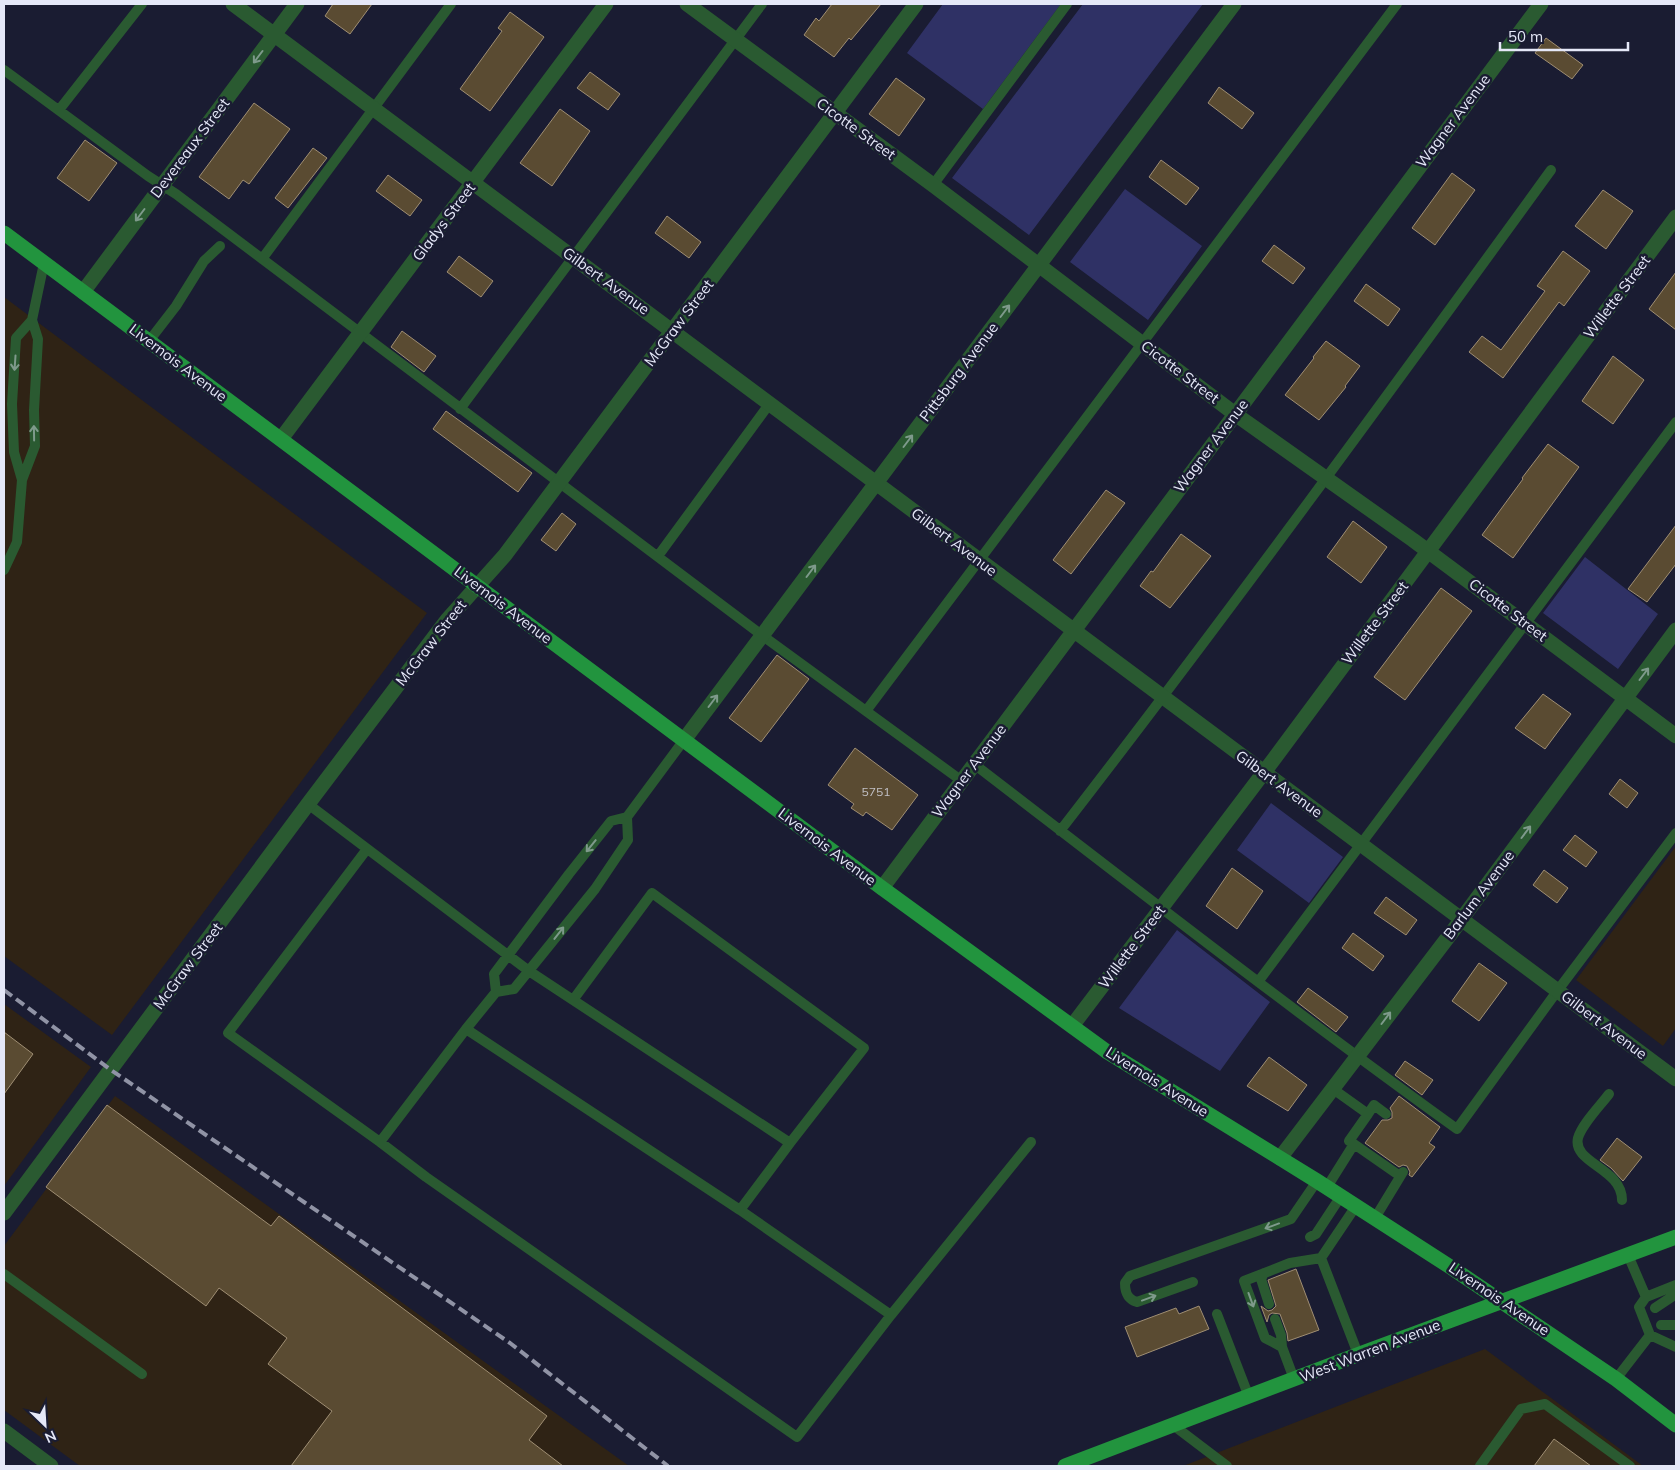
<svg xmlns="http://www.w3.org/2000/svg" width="1680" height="1470" viewBox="0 0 1680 1470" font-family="Mulish,sans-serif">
	<rect width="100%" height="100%" fill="#1a1c32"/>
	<path fill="#2f2315" d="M4 297 427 613 112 1035 4 956Z
		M1676 846V1028L1663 1046 1576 980Z
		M4 1004 91 1067 4 1186Z
		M115 1096 629 1466H80L4 1410V1246Z
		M1485 1349 1643 1466H1183Z"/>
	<path fill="#2f3165" d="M943 4H1061L983 109 907 53Z
		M1083 4H1203L1029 235 952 178Z
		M1125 189 1202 246 1148 320 1070 262Z
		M1585 557 1658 614 1618 669 1543 613Z
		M1271 803 1343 857 1309 903 1237 850Z
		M1177 930 1270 1002 1220 1071 1119 1008Z"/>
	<path fill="#5a4b32" stroke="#9f8e73" d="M333 4H372L350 34 325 16Z
		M832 4H881L851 40 849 38 834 57 804 35 816 18 819 21Z
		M510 12 544 37 490 111 460 89 502 31 498 28Z
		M1546 38 1583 65 1572 79 1535 53Z
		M590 72 620 94 608 110 577 88Z
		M896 78 925 99 899 136 869 114Z
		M1219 87 1254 113 1242 129 1208 103Z
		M254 103 290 129 249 184 243 180 229 199 199 177Z
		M560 109 590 131 552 186 520 163Z
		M85 140 117 163 89 201 57 178Z
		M313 148 327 158 288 208 275 198Z
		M1161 160 1199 188 1186 205 1149 177Z
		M1452 173 1475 190 1435 245 1412 228Z
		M388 175 422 200 410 216 376 191Z
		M1603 190 1633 211 1606 249 1575 226Z
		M667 216 701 242 689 258 655 233Z
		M1274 245 1305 268 1293 284 1262 261Z
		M1563 251 1590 271 1564 306 1559 302 1503 378 1469 352 1482 336 1501 350 1545 291 1537 286Z
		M459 256 493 281 481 297 447 272Z
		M1676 272V330L1649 309Z
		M1366 284 1400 309 1388 326 1354 301Z
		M402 331 436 356 424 372 391 347Z
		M1326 341 1360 366 1345 386 1346 387 1319 420 1285 395 1314 358 1313 357Z
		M1613 356 1644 380 1613 424 1582 401Z
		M446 411 532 473 518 492 433 429Z
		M1548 444 1579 467 1513 558 1482 535 1523 479 1522 478Z
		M1106 490 1125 503 1071 574 1053 560Z
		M562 513 576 524 556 551 541 540Z
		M1353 521 1387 547 1361 583 1327 557Z
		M1676 525V564L1647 602 1628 589Z
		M1181 534 1211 556 1170 608 1140 586 1151 571 1153 572Z
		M1441 588 1472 611 1405 700 1374 677Z
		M777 655 809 679 761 742 729 718Z
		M1543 694 1571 714 1545 749 1515 728Z
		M855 748 918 795 892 830 866 812 863 816 851 808 854 804 828 785Z
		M1620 779 1638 793 1627 808 1609 794Z
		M1575 835 1597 852 1586 867 1563 850Z
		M1232 868 1263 891 1237 929 1206 906Z
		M1544 870 1568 888 1557 903 1533 885Z
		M1386 897 1417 920 1406 935 1374 913Z
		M1353 933 1384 956 1373 971 1342 948Z
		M1479 963 1507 983 1479 1021 1452 1001Z
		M1308 988 1348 1017 1336 1032 1297 1002Z
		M4 1032 33 1054 4 1094Z
		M1269 1057 1307 1085 1288 1111 1247 1086Z
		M1405 1061 1433 1080 1422 1095 1395 1075Z
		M1399 1096 1440 1127 1429 1143 1435 1147 1412 1177 1409 1175 1410 1172 1407 1166 1403 1165 1399 1167 1365 1143 1382 1120H1388L1392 1118V1112L1390 1108Z
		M107 1105 271 1226 279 1216 547 1416 529 1440 563 1466H291L332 1411 268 1364 287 1338 219 1288 206 1306 46 1187Z
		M1617 1138 1642 1157 1623 1181 1611 1168 1600 1160Z
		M1296 1269 1319 1330 1288 1341 1287 1333 1280 1314 1272 1313 1269 1315 1267 1322 1261 1306 1268 1311 1272 1310 1276 1306 1268 1280Z
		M1199 1306 1209 1329 1137 1357 1125 1327 1176 1308 1179 1314Z
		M1554 1439 1591 1466H1534Z"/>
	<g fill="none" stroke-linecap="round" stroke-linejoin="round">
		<path stroke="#2a5a31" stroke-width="10" d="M4 70 148 176 176 194 763 636 962 781
			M59 110 142 4
			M933 185 1067 4
			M262 259 451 4
			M149 341 176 306 204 261 220 246
			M460 409 762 4
			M22 480 14 452 12 404 16 338 32 320 44 263
			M658 556 770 403
			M4 570 17 542 22 480 35 446 34 410 38 339 32 320
			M866 711 1397 4
			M974 764C1134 887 1293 1011 1457 1129L1558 990 1676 833
			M308 804 529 971 790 1143 864 1048 652 893 573 1000
			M627 817 611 821 569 874 494 974 496 992 514 989 595 889 628 840 627 817 684 740
			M1060 831C1228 614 1390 392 1551 170
			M367 849 228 1033 380 1142 466 1029
			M1258 982 1676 422
			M496 992 466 1029 740 1210 790 1143
			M1333 1089 1368 1114 1374 1105 1386 1114
			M1609 1094C1600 1106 1582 1124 1578 1138 1572 1163 1622 1168 1622 1200
			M380 1142 426 1177 797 1437 891 1315 1031 1142
			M1354 1144 1349 1141 1368 1114
			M1327 1187 1354 1144 1400 1176
			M740 1210 891 1315
			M1375 1218 1403 1172
			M1310 1237 1316 1234 1341 1196
			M1628 1255 1646 1297 1676 1285
			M1321 1258 1358 1354
			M1264 1273 1261 1279 1269 1304
			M4 1274 142 1374
			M1193 1282 1137 1302C1127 1299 1125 1292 1125 1283L1130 1276 1291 1219 1317 1181
			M1646 1297 1639 1307 1650 1335
			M1655 1308 1676 1294
			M1217 1314 1249 1397
			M1275 1319 1281 1335 1282 1347
			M1661 1325H1676
			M1294 1379 1282 1347 1265 1338 1244 1281 1290 1263 1321 1258 1356 1206
			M1616 1379 1650 1335 1676 1347
			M1173 1425 1227 1466
			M1480 1466 1521 1409 1545 1404 1630 1466"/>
		<path stroke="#2a5a31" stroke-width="15" d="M233 4 1676 1079
			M687 4 933 185 1235 414 1413 540 1676 736
			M83 292 297 4
			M281 439 606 4
			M684 740 1234 4
			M882 888 1541 4
			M1072 1026 1274 759 1676 217
			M1280 1158 1452 932 1676 630
			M4 1431 51 1466"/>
		<path stroke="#2a5a31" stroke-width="15" d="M4 1213 308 804 447 620 505 555 916 4"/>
		<path stroke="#22943e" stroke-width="15" d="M4 233 882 888 1106 1051 1317 1181 1452 1268 1616 1379 1676 1425
			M1065 1466 1365 1352 1676 1237"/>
		<path stroke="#9093a5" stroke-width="4" stroke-dasharray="10 5" stroke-linecap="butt" d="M4 990 111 1070 510 1343 668 1466"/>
	</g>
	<defs><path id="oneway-shaft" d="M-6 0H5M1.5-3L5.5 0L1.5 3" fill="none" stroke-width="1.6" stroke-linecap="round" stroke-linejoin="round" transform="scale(1.25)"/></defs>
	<g stroke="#7e9a8b">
		<use href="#oneway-shaft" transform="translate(258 57) rotate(127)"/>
		<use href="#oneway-shaft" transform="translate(140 215) rotate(127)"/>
		<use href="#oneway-shaft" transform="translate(1005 311) rotate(-53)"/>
		<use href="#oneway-shaft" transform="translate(15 363) rotate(94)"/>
		<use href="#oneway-shaft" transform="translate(34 433) rotate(-91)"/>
		<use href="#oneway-shaft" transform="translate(908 441) rotate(-53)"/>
		<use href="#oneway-shaft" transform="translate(811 571) rotate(-53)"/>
		<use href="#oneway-shaft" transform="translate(1644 674) rotate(-53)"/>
		<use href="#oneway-shaft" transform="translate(713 701) rotate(-53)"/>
		<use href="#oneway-shaft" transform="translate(1526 832) rotate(-53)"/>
		<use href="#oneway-shaft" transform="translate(591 846) rotate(129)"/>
		<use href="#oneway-shaft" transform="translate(559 933) rotate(-52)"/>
		<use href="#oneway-shaft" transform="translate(1386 1018) rotate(-53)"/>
		<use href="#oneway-shaft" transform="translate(1272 1226) rotate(160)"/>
		<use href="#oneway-shaft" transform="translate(1149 1298) rotate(-20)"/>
		<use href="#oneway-shaft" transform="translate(1251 1300) rotate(70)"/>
	</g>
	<g text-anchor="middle" stroke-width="5" stroke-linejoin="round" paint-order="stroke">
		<g font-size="12" fill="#c2c1c6">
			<text x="876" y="796">5751</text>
		</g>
		<g font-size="15" fill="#e5e8f8" stroke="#1a1c32">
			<text transform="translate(1453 121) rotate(-53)" y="5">Wagner Avenue</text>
			<text transform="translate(856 129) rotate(36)" y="5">Cicotte Street</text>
			<text transform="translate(190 148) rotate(-53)" y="5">Devereaux Street</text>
			<text transform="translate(444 222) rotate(-53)" y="5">Gladys Street</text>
			<text transform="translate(606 281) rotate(36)" y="5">Gilbert Avenue</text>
			<text transform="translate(1617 297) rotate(-53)" y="5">Willette Street</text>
			<text transform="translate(679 323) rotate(-53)" y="5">McGraw Street</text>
			<text transform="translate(178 363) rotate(37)" y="5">Livernois Avenue</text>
			<text transform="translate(959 372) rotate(-53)" y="5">Pittsburg Avenue</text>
			<text transform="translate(1180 372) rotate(37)" y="5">Cicotte Street</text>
			<text transform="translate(1211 446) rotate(-53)" y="5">Wagner Avenue</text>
			<text transform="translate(954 542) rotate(37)" y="5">Gilbert Avenue</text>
			<text transform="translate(503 605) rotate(37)" y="5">Livernois Avenue</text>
			<text transform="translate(1508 610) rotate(37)" y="5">Cicotte Street</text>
			<text transform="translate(1375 623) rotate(-53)" y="5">Willette Street</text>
			<text transform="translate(431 643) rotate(-52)" y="5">McGraw Street</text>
			<text transform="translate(969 771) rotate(-53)" y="5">Wagner Avenue</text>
			<text transform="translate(1279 784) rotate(36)" y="5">Gilbert Avenue</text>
			<text transform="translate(827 847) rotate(37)" y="5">Livernois Avenue</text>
			<text transform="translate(1479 895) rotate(-53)" y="5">Barlum Avenue</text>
			<text transform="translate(1132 947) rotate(-53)" y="5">Willette Street</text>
			<text transform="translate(188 966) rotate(-53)" y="5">McGraw Street</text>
			<text transform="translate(1604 1025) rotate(37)" y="5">Gilbert Avenue</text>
			<text transform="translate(1157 1082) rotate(32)" y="5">Livernois Avenue</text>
			<text transform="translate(1499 1299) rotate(34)" y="5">Livernois Avenue</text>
			<text transform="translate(1370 1351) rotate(-21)" y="5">West Warren Avenue</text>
		</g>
	</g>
	<rect width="1680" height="1470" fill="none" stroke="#e5e8f8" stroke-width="10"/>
	<g transform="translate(45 1425) rotate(155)" stroke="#1a1c32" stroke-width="4" paint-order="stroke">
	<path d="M0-4L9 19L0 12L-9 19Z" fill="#e5e8f8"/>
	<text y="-8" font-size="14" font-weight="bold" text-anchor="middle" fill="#e5e8f8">N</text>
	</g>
	<path d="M1500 42v8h128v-8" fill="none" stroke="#e5e8f8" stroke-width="2.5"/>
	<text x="1508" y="42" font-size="15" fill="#e5e8f8" stroke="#1a1c32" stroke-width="4" paint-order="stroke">50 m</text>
</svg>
